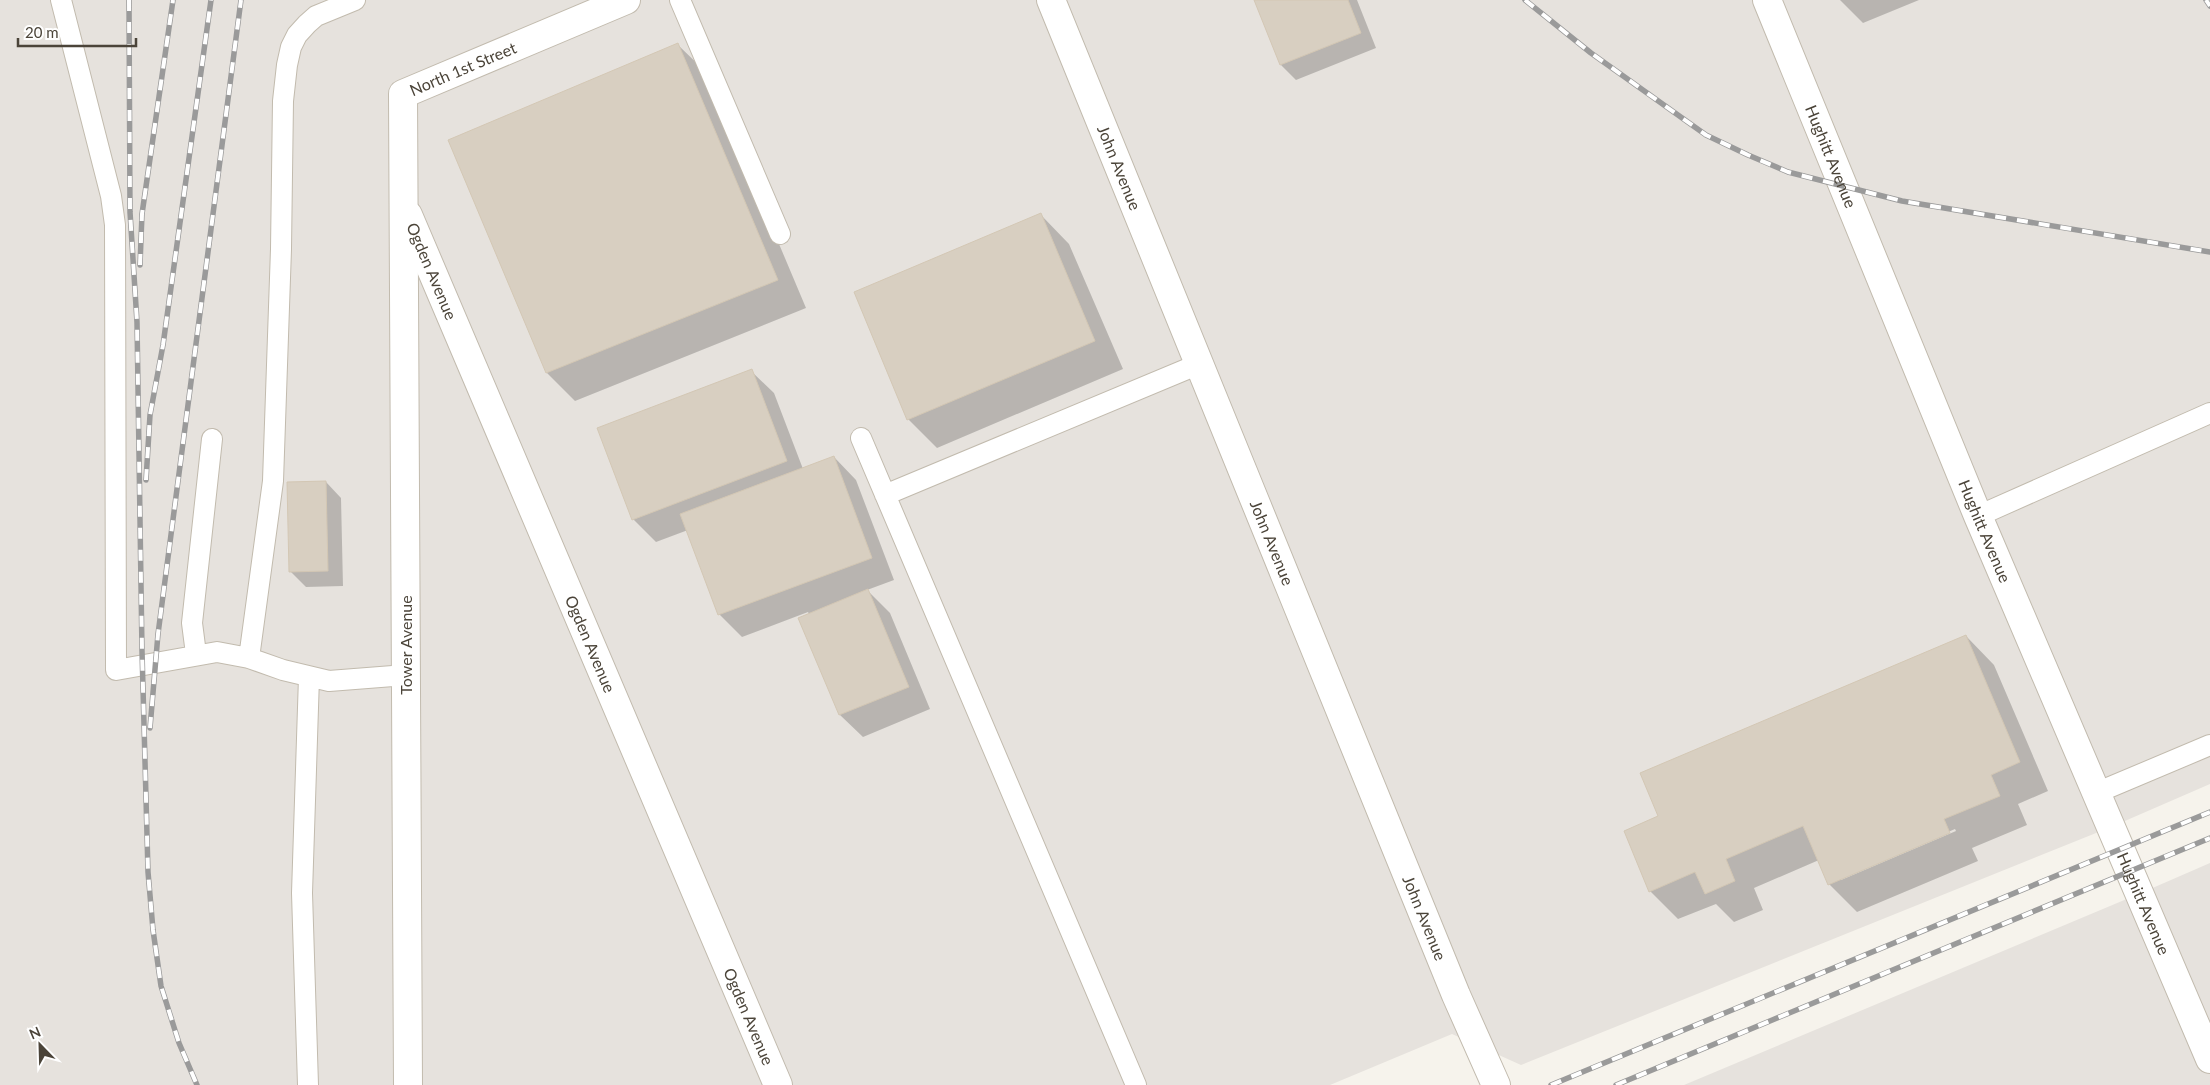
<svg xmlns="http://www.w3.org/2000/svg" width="2210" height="1085" viewBox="0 0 2210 1085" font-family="Lato,sans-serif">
	<rect width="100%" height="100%" fill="#f6f3ec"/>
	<path fill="#e6e2dd" d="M0 0H2210V784L2111 827 1521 1065 1452 1034 1330 1085H0Z
		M2210 863V1085H1684L2141 893Z"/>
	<path fill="#0003" fill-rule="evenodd" d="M1255 0H1357L1376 48 1296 80 1281 65Z
		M1840 0H1919L1863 23Z
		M678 45 707 73 806 308 575 401 547 373Z
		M1041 215 1069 244 1123 369 937 448 908 419Z
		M751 371 774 393 803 469 834 457 856 480 894 580 867 590 890 613 930 709 863 737 840 715 800 618 809 614 808 612 742 637 719 614 688 530 656 542 633 519Z
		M326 482 341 498 343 586 306 587 290 571Z
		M1966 636 1994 665 2048 791 2018 804 2027 825 1972 848 1978 861 1857 912 1829 884 1819 860 1754 888 1763 910 1734 922 1716 904 1678 919 1650 891 1660 817ZM1955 829 1956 831 1841 880V878Z"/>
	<path fill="#d8cfc1" stroke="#d3c7b4" d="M1254 0H1348L1361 33 1280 65Z
		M678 43 778 280 546 373 448 140Z
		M1041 213 1095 341 907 420 854 292Z
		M752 369 787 461 632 520 597 428Z
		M834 456 872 558 718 615 680 514Z
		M326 481 328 571 289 572 287 482Z
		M868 589 909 687 839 715 798 618Z
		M1966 635 2020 762 1991 775 2000 796 1944 819 1950 833 1828 885 1803 826 1726 859 1735 881 1705 894 1695 872 1649 892 1624 831 1658 816 1640 773Z"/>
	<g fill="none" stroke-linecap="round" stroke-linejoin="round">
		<g stroke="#c2bbae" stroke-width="22">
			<path id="lane" d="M61 0 111 196 115 225 116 670 217 652 249 658 283 670 329 681 406 675
				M680 0 780 234
				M861 438 1136 1085
				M885 495 1199 364
				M1978 516 2210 413
				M196 654 192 623 212 439
				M249 658 273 481 281 249 283 101 287 65 291 47 297 35 307 24 316 16 355 0
				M2096 793 2210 745
				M308 1085 302 893 309 677"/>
		</g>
		<g stroke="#c2bbae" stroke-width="30">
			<g id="street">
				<path id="s1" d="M1051 0 1456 995 1496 1085"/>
				<path id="s2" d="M1767 0 1978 516 2210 1059"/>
				<path id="s3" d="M408 215 778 1085"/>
				<path id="s4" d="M408 1085 403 94 626 0"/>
			</g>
		</g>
		<use href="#lane" stroke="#fff" stroke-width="20"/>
		<use href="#street" stroke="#fff" stroke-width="28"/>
		<g stroke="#9a9a9a" stroke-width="5.5">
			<path id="rail" d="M129 0 130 212 137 322 142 651 148 872 153 930 161 986 179 1043 197 1085
				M1525 0 1591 53 1706 135 1748 155 1788 172 1902 201 2210 252
				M2206 0 2210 6
				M140 265 142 214 173 0
				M146 480 150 415 163 345 211 0
				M150 728 158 634 241 0
				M1551 1085 2210 812
				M1616 1085 2210 838"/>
		</g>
		<use href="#rail" stroke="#fff" stroke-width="4" stroke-dasharray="11" stroke-linecap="butt"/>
	</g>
	<g text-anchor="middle" stroke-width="4" stroke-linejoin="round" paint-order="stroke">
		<g font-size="16" fill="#4b4439" stroke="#fff">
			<text dy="6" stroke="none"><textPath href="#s4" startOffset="1056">North 1st Street</textPath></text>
			<text dy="6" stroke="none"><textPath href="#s2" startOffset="169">Hughitt Avenue</textPath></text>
			<text dy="6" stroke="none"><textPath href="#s1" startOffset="181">John Avenue</textPath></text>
			<text dy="6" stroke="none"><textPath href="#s3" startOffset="61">Ogden Avenue</textPath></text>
			<text dy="6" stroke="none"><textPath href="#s2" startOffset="574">Hughitt Avenue</textPath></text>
			<text dy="6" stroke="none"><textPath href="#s1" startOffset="586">John Avenue</textPath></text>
			<text transform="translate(406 645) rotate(-90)" y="6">Tower Avenue</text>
			<text dy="6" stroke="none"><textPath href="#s3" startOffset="466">Ogden Avenue</textPath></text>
			<text dy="6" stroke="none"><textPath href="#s2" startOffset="979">Hughitt Avenue</textPath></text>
			<text dy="6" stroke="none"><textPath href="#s1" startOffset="991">John Avenue</textPath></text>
			<text dy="6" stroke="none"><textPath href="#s3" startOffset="871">Ogden Avenue</textPath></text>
		</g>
	</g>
	<g transform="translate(40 1045) rotate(337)" stroke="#ffffff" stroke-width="4" paint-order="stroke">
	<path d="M0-4L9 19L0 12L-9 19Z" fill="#4b4439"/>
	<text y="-8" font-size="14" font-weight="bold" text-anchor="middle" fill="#4b4439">N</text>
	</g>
	<path d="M18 38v8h118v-8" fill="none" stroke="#4b4439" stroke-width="2.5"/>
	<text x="25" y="38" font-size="15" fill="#4b4439" stroke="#ffffff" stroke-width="4" paint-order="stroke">20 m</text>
</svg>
